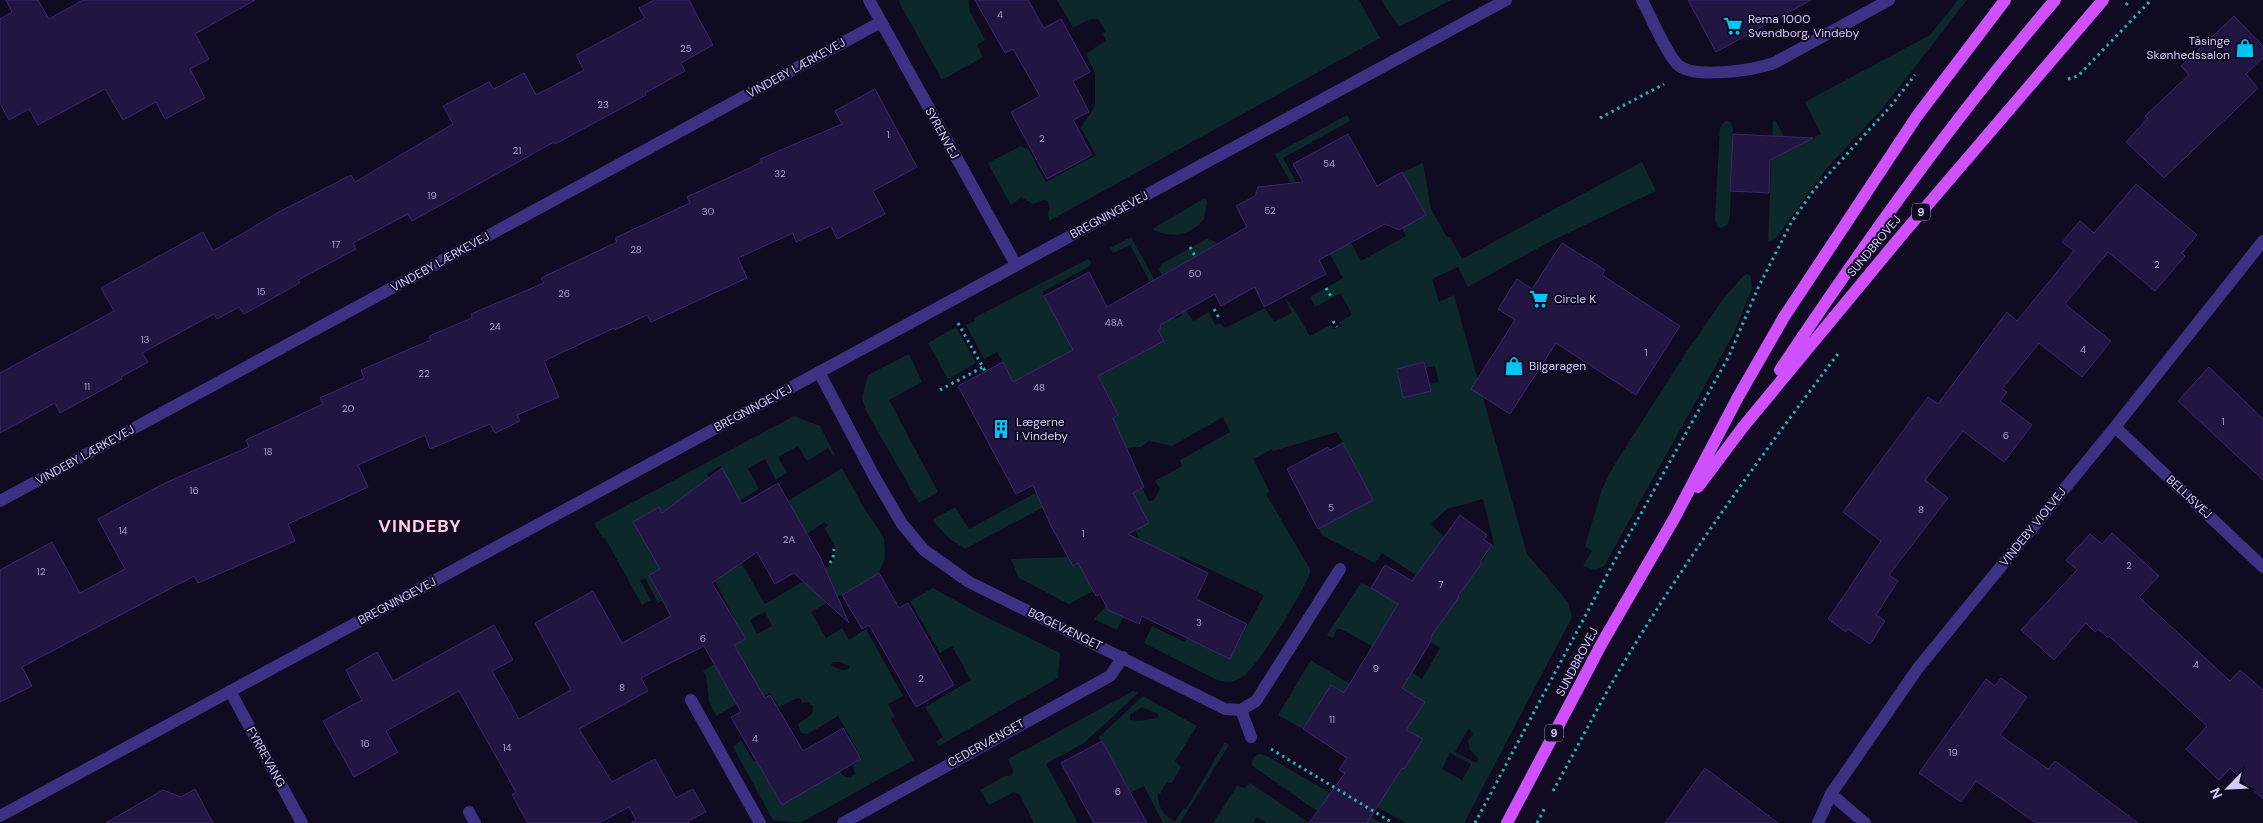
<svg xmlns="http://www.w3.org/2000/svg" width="2263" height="823" viewBox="0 0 2263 823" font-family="'DM Sans',sans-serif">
	<rect width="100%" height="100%" fill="#100b20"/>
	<path fill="#0d282a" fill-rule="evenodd" d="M898 0H968L970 12 985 40 977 45 983 57 942 80Z
		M1057 0H1359L1380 38 1049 221 1048 213 1050 209 1048 201 1043 200 1033 204 1021 197 1011 205 988 163 1021 146 1028 149 1046 182 1096 155 1081 128 1095 106V73L1086 54 1106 40 1103 34 1106 32 1098 19H1090L1073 28Z
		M1381 0H1451L1399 27Z
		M1958 0H1967L1882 109 1826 169 1776 238 1768 242 1773 121 1775 120 1791 149 1821 134 1805 102 1930 35Z
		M1347 115 1350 121 1283 158 1334 252 1351 243 1361 261 1406 236 1402 228 1426 215 1402 172 1423 163 1431 209 1447 237H1450L1462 259 1642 162 1656 191 1545 244 1468 287 1458 267 1432 279 1439 302 1454 295 1527 554 1568 602 1572 617 1464 823H1406L1377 807 1400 767 1404 769 1421 742 1331 685 1303 729 1278 715 1311 660 1400 715 1395 691 1408 670 1422 679 1440 648 1390 618 1372 646 1341 629H1337L1333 638 1327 635 1361 583 1445 617 1494 543 1483 499 1447 509 1431 524 1444 537 1416 575 1382 553 1375 563 1323 536 1318 528 1343 443 1337 432 1273 451 1272 449 1253 459 1270 492 1266 494 1310 569V573C1304 591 1257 667 1244 676 1234 683 1225 683 1215 679L1144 643 1152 626 1185 642 1187 638 1230 659 1264 595 1181 556 1140 583 1117 630 1094 619 1106 606 1140 540 1135 530 1132 492 1142 488 1149 501H1153L1160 489 1155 481 1182 466 1180 460 1230 432 1223 417 1172 446 1149 441 1141 447 1124 448 1131 460 965 549 950 539 933 521 934 519 955 507 969 529 1091 463 1013 382 997 352 984 359 966 325 975 321 974 318 1088 259 1091 262 1090 266 1042 292 1082 366 1096 403 1109 396 1092 365 1137 355 1164 340 1158 330 1161 328 1140 288 1150 282 1130 245 1113 253 1110 248 1131 237 1176 319 1182 316 1181 313 1186 310 1193 321 1209 312 1215 325 1220 323 1225 328 1265 308 1274 322 1292 313 1285 299 1294 309 1310 336 1331 325 1334 329 1341 326 1339 322 1352 315 1341 293 1315 307 1310 297 1343 278 1275 154ZM1423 362 1425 368 1435 366 1439 382 1429 384 1430 391 1404 398 1397 369ZM1469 728 1473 734 1468 741 1470 750 1479 759 1476 763 1455 752ZM1450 753 1471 764 1462 780 1442 769Z
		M1725 121 1730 122 1733 129 1730 218 1727 225 1721 228 1718 227 1715 219 1720 128Z
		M1205 198 1207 202 1204 219C1191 236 1170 239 1152 229Z
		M1207 239C1223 242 1224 256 1229 270L1215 245 1162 275 1159 269 1163 263Z
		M1748 274 1751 276 1752 289 1734 333 1604 566 1595 570 1583 566 1592 551 1585 546 1602 489 1613 467 1685 354 1723 299 1744 275Z
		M956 327 976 363 948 379 928 343Z
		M909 354 922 382 889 400 938 492 919 503 866 411 862 398 868 375Z
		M794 416 820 426 835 455 833 456 828 448 807 461 798 446 778 457 787 472 776 480 765 459 748 469 759 489 717 514 735 552 765 604 832 564 836 549 825 529 828 525 824 522 807 534 788 501 842 468 864 508 884 538 885 558 879 573 811 612 826 638 842 628 849 640 866 629 903 696 888 704 895 717 891 719 914 760 800 823 773 820 733 747 741 740 753 761 840 771 843 776 850 778 855 774 853 765 862 759 838 716 808 734 801 733 798 724 812 714 813 706 807 702 802 703 800 698H797L779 707 770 693 754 702 750 696 716 716 709 701 706 676 703 671 726 657 728 632 738 626 700 551 686 555 649 575 662 601 658 603 645 578 640 580 651 600 642 605 605 538 603 539 594 523ZM721 466 727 478 713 485 707 474ZM765 612 772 626 757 634 750 620ZM833 662H841L849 666V668C844 673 836 668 831 665Z
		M1068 557 1073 566 1078 563 1093 591 1069 604 1019 578 1011 559Z
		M933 588 978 613 1060 653 1058 678 939 746 936 741 943 737 925 707 971 680 952 646 940 653 910 601Z
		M1133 691 1138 693 1084 743 1046 764 1078 823H1034L1020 795 1014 792 989 805 980 790 1005 776H1012L1013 770 1008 759Z
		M1143 696 1197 726 1175 761 1181 767 1172 783 1167 782 1160 794 1158 793C1156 806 1165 816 1175 822L1184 808 1186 809 1225 742 1229 745 1180 823H1163L1144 786 1130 793 1099 737ZM1142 707 1158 714V717C1155 720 1136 721 1130 720V715Z
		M1259 754 1267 756 1381 823H1340L1319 809 1317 811 1251 765 1254 757Z
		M1250 783 1309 823H1266L1257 817 1253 823H1213L1237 786 1245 788Z"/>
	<path fill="#231542" stroke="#3b2570" d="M6 0H38L49 19 83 0H255L195 34 209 59 190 69 205 98 165 119 156 102 123 120 105 89 38 125 29 109 9 120 0 103V19L12 12Z
		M654 0H689L713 45 681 63 685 71 645 93 646 95 555 144 554 142 412 221 408 214 353 243 356 249 298 280 300 283 244 314 239 307 217 319 214 314 142 353 148 362 121 377 122 379 60 413 55 403 0 433V373L114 311 101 288 203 232 213 251 277 213 351 175 355 182 453 124 443 106 489 82 494 89 524 73 536 95 584 70 576 55 645 18 639 8Z
		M975 0H1028L1044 28 1061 19 1090 72 1073 81 1089 112 1073 120 1092 155 1047 179 1011 112 1040 96 1013 49 1005 53Z
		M1688 0H1811L1716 52Z
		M2234 16 2263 46V58L2246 74 2258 88 2164 178 2126 142 2148 118 2145 116 2189 75 2181 66Z
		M875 89 917 167 873 191 885 214 837 239 831 226 796 242 793 233 738 258 747 278 651 322 647 315 615 330 614 328 544 361 559 397 517 415 520 421 495 433 490 424 430 449 425 435 358 465 368 487 288 524 295 541 198 583 194 576 22 667 32 686 0 702V570L52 542 80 593 125 569 98 519 165 483 249 447 246 440 323 404 320 398 364 378 361 370 431 340 429 336 472 318 471 314 544 283 541 278 617 242 615 238 690 203 687 197 762 162 760 159 842 124 835 111Z
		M1348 134 1377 186 1402 172 1426 215 1399 230 1385 224 1319 260 1326 274 1264 307 1255 287 1221 306 1215 294 1160 325 1161 328 1158 330 1164 341 1098 376 1118 415 1113 418 1144 487 1133 493 1149 523 1128 534 1208 573 1196 599 1247 624 1230 659 1142 616 1139 624 1108 610 1100 594 1096 596 1078 563 1073 566 1051 526 1033 485 1016 494 958 386 1003 362 1013 382 1073 350 1044 296 1089 272 1107 307 1247 227 1236 206 1255 196 1258 187 1303 182 1293 164Z
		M1733 134 1752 135 1813 138 1770 160 1769 193 1730 191Z
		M2136 184 2197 235 2182 253 2185 256 2155 291 2108 252 2065 304 2111 341 2082 377 2039 343 2002 389 2007 392 2000 401 2032 425 2004 462 1963 431 1925 480 1948 498 1889 575 1898 581 1876 615 1885 621 1870 644 1848 629 1846 632 1828 619 1881 541 1843 512 1928 397 1938 404 2007 312 2017 321 2074 251 2062 242 2080 221 2094 233Z
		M1562 243 1605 270 1602 275 1680 326 1636 395 1556 343 1510 414 1471 389 1515 320 1498 309 1517 279 1532 289Z
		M1424 362 1431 391 1403 398 1397 369Z
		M2209 367 2263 419V480L2178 401Z
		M1343 443 1373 500 1318 529 1287 469 1328 447 1330 450Z
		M722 468 742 504 778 483 820 557 849 623 794 573 775 584 757 552 712 583 746 639 734 645 765 698 770 695 803 751 843 728 861 759 782 805 731 717 741 712 704 646 641 678 648 691 579 729 612 782 655 759 676 798 693 789 706 812 688 821 689 823H631L636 820 629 807 599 823H528L512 795 516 792 459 691 386 731 398 752 354 777 323 721 362 700 346 670 377 652 393 681 494 625 513 660 492 671 519 719 571 690 535 623 593 591 622 643 671 616 649 575 660 569 633 522 659 507 662 513Z
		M1460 515 1487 535 1484 540 1492 545 1480 562 1482 563 1458 596 1459 597 1432 635 1430 643 1402 688 1425 702 1406 730 1423 739 1404 769 1402 768 1367 823H1309L1345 773 1339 770 1347 758 1303 729 1331 685 1344 693 1398 604 1371 588 1385 565 1412 581Z
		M2112 533 2159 576 2139 597 2230 681 2240 670 2263 690V799L2230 768 2219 780 2186 749 2207 726 2109 636 2107 637 2098 629 2095 632 2086 623 2054 660 2021 630 2077 570 2066 560 2090 534 2102 544Z
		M879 573 899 608 908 603 954 685 916 707 869 625 862 629 842 595Z
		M2001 678 2027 697 2000 735 2048 769 2055 761 2138 823H2036L1976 781 1961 802 1919 773 1986 679 1995 686Z
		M1102 741 1147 823H1094L1061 763Z
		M1705 768 1778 823H1665Z
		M195 789 213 823H106L163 790 181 797Z"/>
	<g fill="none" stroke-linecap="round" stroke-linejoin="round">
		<path stroke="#23b4b9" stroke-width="3" stroke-dasharray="2.5 4" stroke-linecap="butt" d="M2126 5 2130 0
			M2068 79 2078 76 2151 0
			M1600 118 1664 84
			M1190 247 1195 256
			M1326 288 1332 298
			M1214 309 1219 318
			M1333 321 1337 327
			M958 323 985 371
			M940 390 983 367
			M830 563 833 558 834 549
			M1271 749 1393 823
			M1553 791C1572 757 1590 722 1609 688 1677 570 1758 460 1840 351
			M1475 823 1615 560 1729 356 1758 288 1792 221 1814 190 1890 107 1915 75
			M1537 823 1545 808"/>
		<path stroke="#3c3183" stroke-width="12" d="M1642 0C1651 17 1665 51 1677 64 1693 80 1754 70 1774 63L1889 0
			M691 700 760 823
			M1241 710 1251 737
			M469 812 475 823"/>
		<path stroke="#3c3183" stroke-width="12" d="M869 0 1016 265
			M819 372 875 478 902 524 924 550 969 582 1225 709 1241 710 1256 701 1340 569
			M2115 427 2263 567
			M0 501 881 22
			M230 691 302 823
			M1831 794 1865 823
			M843 823 1110 676 1123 657
			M1818 823 1831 794 1918 668 2115 427 2263 241"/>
		<path stroke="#3c3183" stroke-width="12" d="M0 816 1506 0"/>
		<path stroke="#cf50ff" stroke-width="12" d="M1780 370C1865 243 1955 116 2055 0
			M1698 487 1743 427 1901 236 2103 0
			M1507 823 1602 643 1675 517 1738 397 1784 317 1917 116 2005 0"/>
	</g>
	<defs>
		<g id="supermarket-bare" transform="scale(1.5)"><path d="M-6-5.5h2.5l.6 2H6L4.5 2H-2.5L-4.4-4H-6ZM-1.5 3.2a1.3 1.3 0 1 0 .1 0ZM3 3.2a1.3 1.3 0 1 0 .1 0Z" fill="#00c4f4" stroke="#100b20" stroke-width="2.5" paint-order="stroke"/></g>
		<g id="shop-bare" transform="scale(1.5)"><path d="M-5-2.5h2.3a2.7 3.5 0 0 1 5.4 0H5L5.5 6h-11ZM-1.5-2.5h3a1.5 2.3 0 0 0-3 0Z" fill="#00c4f4" stroke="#100b20" stroke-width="2.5" paint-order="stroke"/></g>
		<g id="building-bare" transform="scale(1.5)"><path d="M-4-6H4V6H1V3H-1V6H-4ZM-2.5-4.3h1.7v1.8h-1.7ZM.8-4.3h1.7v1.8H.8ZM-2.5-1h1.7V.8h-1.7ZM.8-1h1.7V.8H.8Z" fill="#00c4f4" stroke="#100b20" stroke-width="2.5" paint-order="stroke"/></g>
	</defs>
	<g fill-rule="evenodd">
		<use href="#supermarket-bare" x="1733" y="26"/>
		<use href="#shop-bare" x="2245" y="48"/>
		<use href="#supermarket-bare" x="1539" y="299"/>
		<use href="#shop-bare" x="1514" y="366"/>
		<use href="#building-bare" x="1001" y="429"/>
	</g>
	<g text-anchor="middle" stroke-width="4" stroke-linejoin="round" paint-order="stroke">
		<g font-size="10" fill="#a89cd0">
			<text x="1000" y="18">4</text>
			<text x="686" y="52">25</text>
			<text x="603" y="108">23</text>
			<text x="888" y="138">1</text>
			<text x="1042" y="142">2</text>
			<text x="517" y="154">21</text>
			<text x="1329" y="167">54</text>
			<text x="780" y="177">32</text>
			<text x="432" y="199">19</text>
			<text x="1270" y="214">52</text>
			<text x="708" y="215">30</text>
			<text x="336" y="248">17</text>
			<text x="636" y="253">28</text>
			<text x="2157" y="268">2</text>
			<text x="1195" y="277">50</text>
			<text x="261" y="295">15</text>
			<text x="564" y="297">26</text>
			<text x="1114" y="326">48A</text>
			<text x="495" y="330">24</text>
			<text x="145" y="343">13</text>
			<text x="2083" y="353">4</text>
			<text x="1646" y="356">1</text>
			<text x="424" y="377">22</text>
			<text x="87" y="390">11</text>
			<text x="1039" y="391">48</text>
			<text x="348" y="412">20</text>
			<text x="2223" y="425">1</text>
			<text x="2006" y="439">6</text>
			<text x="268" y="455">18</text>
			<text x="194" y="494">16</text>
			<text x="1331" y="511">5</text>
			<text x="1921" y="513">8</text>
			<text x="123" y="534">14</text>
			<text x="1083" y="537">1</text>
			<text x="789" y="543">2A</text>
			<text x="2129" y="569">2</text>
			<text x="41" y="575">12</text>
			<text x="1441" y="588">7</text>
			<text x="1199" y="626">3</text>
			<text x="703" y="642">6</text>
			<text x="2196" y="668">4</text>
			<text x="1376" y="672">9</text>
			<text x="921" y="682">2</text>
			<text x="622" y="691">8</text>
			<text x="1332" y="723">11</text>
			<text x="755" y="742">4</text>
			<text x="365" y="747">16</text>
			<text x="507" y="751">14</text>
			<text x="1953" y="756">19</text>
			<text x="1118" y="795">6</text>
		</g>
		<g fill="#100b20" stroke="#9a90bc" stroke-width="1">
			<rect x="1912" y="203.5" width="18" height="17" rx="4"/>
			<rect x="1545" y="724.5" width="18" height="17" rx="4"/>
		</g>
		<g font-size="11" font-weight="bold" fill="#d5c9ff">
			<text x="1921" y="216">9</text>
			<text x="1554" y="737">9</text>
		</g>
		<g font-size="12" fill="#d5c9ff" stroke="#100b20" text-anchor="start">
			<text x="1748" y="23">Rema 1000<tspan x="1748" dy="14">Svendborg, Vindeby</tspan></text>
			<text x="2230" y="45" text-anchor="end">Tåsinge<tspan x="2230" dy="14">Skønhedssalon</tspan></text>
			<text x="1554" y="303">Circle K</text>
			<text x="1529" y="370">Bilgaragen</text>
			<text x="1016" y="426">Lægerne<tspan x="1016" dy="14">i Vindeby</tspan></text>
		</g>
		<g font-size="12" fill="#d5c9ff" stroke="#100b20">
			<text transform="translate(796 68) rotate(-29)" y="4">VINDEBY LÆRKEVEJ</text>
			<text transform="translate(942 133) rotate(61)" y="4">SYRENVEJ</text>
			<text transform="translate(1109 215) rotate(-28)" y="4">BREGNINGEVEJ</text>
			<text transform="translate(1874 246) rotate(-50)" y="4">SUNDBROVEJ</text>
			<text transform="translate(440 262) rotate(-29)" y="4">VINDEBY LÆRKEVEJ</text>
			<text transform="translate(753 408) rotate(-28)" y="4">BREGNINGEVEJ</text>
			<text transform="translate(85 455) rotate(-29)" y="4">VINDEBY LÆRKEVEJ</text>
			<text transform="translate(2189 497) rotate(43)" y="4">BELLISVEJ</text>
			<text transform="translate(2033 527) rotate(-51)" y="4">VINDEBY VIOLVEJ</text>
			<text transform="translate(397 601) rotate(-28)" y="4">BREGNINGEVEJ</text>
			<text transform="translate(1065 629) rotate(26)" y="4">BØGEVÆNGET</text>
			<text transform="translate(1577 662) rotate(-62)" y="4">SUNDBROVEJ</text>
			<text transform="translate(986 743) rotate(-29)" y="4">CEDERVÆNGET</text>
			<text transform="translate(266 757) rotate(61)" y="4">FYRREVANG</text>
		</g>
		<g font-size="18" font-weight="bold" letter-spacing="1" fill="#ffcbe7" stroke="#100b20">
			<text x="420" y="532">VINDEBY</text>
		</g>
	</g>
	<g transform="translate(2228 788) rotate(246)" stroke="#100b20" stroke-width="4" paint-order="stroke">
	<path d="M0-4L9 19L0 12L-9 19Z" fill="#d5c9ff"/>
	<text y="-8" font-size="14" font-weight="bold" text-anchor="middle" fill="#d5c9ff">N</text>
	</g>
</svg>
